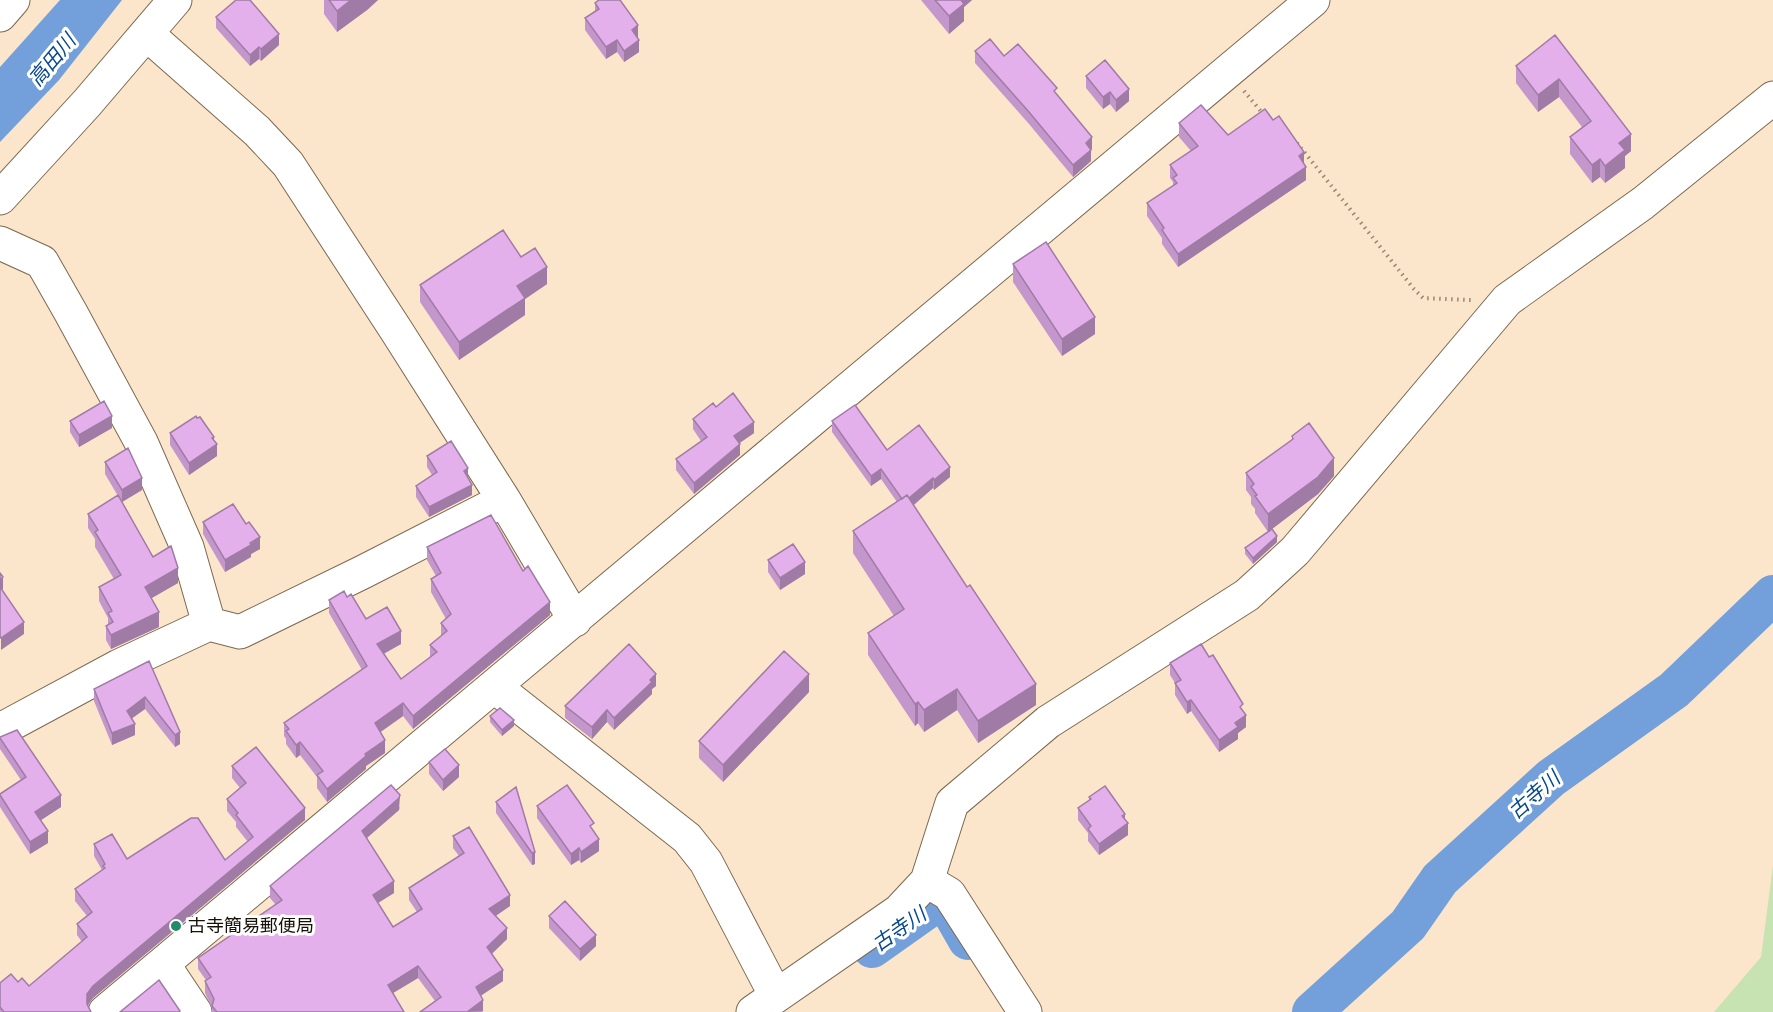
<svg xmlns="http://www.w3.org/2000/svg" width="1773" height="1012" viewBox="0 0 1773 1012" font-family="'PT Serif','Noto Sans JP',serif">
	<rect width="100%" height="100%" fill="#fce6cb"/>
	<path fill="#c7e3b2" d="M1773 865V1012H1714L1761 957Z"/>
	<path fill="#73a0da" d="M60 0H122L59 80 0 142V67Z"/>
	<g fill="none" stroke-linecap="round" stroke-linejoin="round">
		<path stroke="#73a0da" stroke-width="40" d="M872 948 937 902 948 905 968 940
			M1312 1012 1408 925 1440 879 1551 778 1674 690 1773 595"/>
		<g stroke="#7b6850" stroke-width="35">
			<path id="minor" d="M0 15 13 0
				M147 34 257 131 288 164 396 330 504 500 575 620
				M0 198 87 103 175 0
				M0 243 42 262 71 313 141 442 187 547 209 624
				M495 687 687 838 706 862 776 996
				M0 730 119 666 209 624 240 632 363 572 504 500
				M927 881 949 894 1025 1012
				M163 964 195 1012
				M105 1012 1313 0
				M753 1012 899 911 927 881 952 803 1048 722 1247 595 1295 551 1507 300 1643 203 1773 98"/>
		</g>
		<path stroke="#968673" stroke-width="4" stroke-dasharray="1.5 4.5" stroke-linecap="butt" d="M1244 91 1264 115
			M1297 143 1414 289 1423 298 1471 300"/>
		<use href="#minor" stroke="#fff" stroke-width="33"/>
	</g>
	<path fill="#c397cb" d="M324 0H378L367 10 337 32 324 14Z
		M921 0H972L964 7V21L949 34Z
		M595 3 638 37 637 38 639 52 624 62 617 52 606 59 585 30V18L595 11Z
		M216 17 279 45 261 61 259 59 250 66 216 28Z
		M1555 35 1631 151 1625 156V168L1605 183 1600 177 1592 183 1570 154V137L1582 127 1559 97 1538 112 1516 83V66Z
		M975 51 1004 56 1057 95 1092 149H1091V161L1073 177 1029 124 975 63Z
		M1086 76 1129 101 1116 112 1110 104 1103 109 1086 88Z
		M1179 123 1228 135 1304 164 1306 180 1178 267 1162 244V238L1147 216V203L1173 186V182L1170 178V165L1191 151 1179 137Z
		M521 257 547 284 525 299V315L459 360 420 302V285Z
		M1013 264 1095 334 1062 356 1013 282Z
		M716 407 754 433 739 443 740 455 694 494 676 470V459L701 441 693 429V419Z
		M70 421 112 428 79 447 70 432Z
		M832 421 887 450 950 477 934 490 933 488 914 505 1036 705 978 743 957 710 924 732 918 723 915 726 868 655V633L894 616 853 553V531L897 502 881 479 871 486 832 432Z
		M170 433 214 440 217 456 189 475 170 445Z
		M1292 436 1334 476 1318 494 1268 532 1255 513V509L1251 504V497L1246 490V473L1292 440Z
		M427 456 468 478 472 495 429 517 416 497V486L432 475 427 467Z
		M105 462 142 490 122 502 153 557 178 583 151 598 159 627 111 649 106 640V626L108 625V618L99 601V587L114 579 95 547V539L88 528V514L118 496 105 474Z
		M203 522 260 549 251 554V557L225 572 203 534Z
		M1277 542 1253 564 1245 554V548Z
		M427 547 523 571 550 615 413 729 403 716 380 732 385 753 366 766V769L327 802 317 788V777L300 755 296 758 286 744V739L284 736V723L362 670 329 613V600L347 597 366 619 401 644 384 654 401 679 430 657V645L441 636V623L446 619 431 592V579L436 576 427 560Z
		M768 560 805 574 780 590 768 572Z
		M149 661 180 744 175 747 145 709 132 718 135 735 112 745 94 701V689Z
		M1170 663 1243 712 1246 727 1238 733V739L1219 752 1191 711 1187 714 1175 695V683L1170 675Z
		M656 686 652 689V694L614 730 607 722 592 739 565 718V706Z
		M809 692 723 782 699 758V741Z
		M490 716 514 726 502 736 490 722Z
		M0 737 61 807 41 820 48 843 30 854 0 807V794L21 780 0 749Z
		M429 762 459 777 443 791 429 774Z
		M232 766 305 820 93 998 88 1006 91 1012H0V983L18 982 29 986 82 942 77 935V924L87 916 75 901V889L102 870 94 856V844L127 859 225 860 248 842 236 827V822L227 811V799L240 788 232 778Z
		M1089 797 1125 820 1128 835 1099 855 1088 841V833L1078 820V808L1089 800Z
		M496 802 535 852V864L532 865 496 813Z
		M537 806 594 831 599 851 581 863 579 860 571 865 537 818Z
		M400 807 399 810 367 838 394 893 378 903 393 927 417 912 409 900V888L459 856 453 848V836L510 906 496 916 507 939 492 954 503 981 481 995 483 1011 482 1012H420L435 1001 418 978 393 993 404 1012H212V1008L205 993V981L206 980 198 969V958L276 905 270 898V886Z
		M549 916 596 946 580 961 549 928Z"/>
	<path fill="#9f7ba5" d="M351 0H378L367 10 337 32V11Z
		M957 0H972L964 7V21L949 34V16Z
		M638 25V37L632 42V30Z
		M279 34V45L261 61V49Z
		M617 40V52L606 59V47Z
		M639 40V52L624 62V51Z
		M259 47V59L250 66V55Z
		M1559 79V97L1538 112V95Z
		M1129 89V101L1116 112V100Z
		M1110 92V104L1103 109V97Z
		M1631 134V151L1625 156V168L1605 183V166L1619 143Z
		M1092 137V149L1086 154V143Z
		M1091 150V161L1073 177V165Z
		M1304 152V165L1299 156Z
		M1600 159V177L1592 183V165Z
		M1306 167V180L1178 267V254Z
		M547 267V284L525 299V315L459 360V342L517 286Z
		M1095 317V334L1062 356V339Z
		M112 416V428L79 447V435Z
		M754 422V433L734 447V436Z
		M214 437V446L217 444V456L189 475V463Z
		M740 444V455L694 494V483Z
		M1334 458V476L1318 494 1268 532V514Z
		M950 467V477L934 490V480Z
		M468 468V479L464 471Z
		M881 469V479L871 486V476Z
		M142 478V490L122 502V490Z
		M933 478V488L904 513V502Z
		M472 485V495L429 517V507Z
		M1277 536V542L1253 564V558Z
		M260 537V549L251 554V557L225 572V560Z
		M805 562V574L780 590V578Z
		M178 568V583L145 602V587Z
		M3 577V589L0 591V580Z
		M550 602V615L413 729V716Z
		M159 612V627L111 649V635Z
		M24 622V634L1 650V638Z
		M401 631V644L377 657V644Z
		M656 674V686L652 689V694L614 730V718Z
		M809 674V692L723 782V765Z
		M1036 684V705L978 743V721Z
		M957 689V710L924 732V710Z
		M145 697V709L127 722V711Z
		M1191 700V711L1187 714V702Z
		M918 702V723L915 726V704Z
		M403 703V716L375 736V723Z
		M607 710V722L592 739V727Z
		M1246 715V727L1238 733V739L1219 752V740L1235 723Z
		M514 720V726L502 736V730Z
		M135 724V735L112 745V733Z
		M180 732V744L175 747V735Z
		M385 740V753L366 766V769L327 802V789L365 754Z
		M300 742V755L296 758V745Z
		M459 765V777L443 791V780Z
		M61 795V807L35 824V812Z
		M400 795 399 810 362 842V831Z
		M305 808V820L93 998 87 1006V1012V994L93 986Z
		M1125 814V825L1128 823V835L1099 855V844Z
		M48 831V843L30 854V842Z
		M599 839V851L581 863V852Z
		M579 848V860L571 865V854Z
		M535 852V864L532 865V853Z
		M394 881V893L373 906V895Z
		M510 895V906L489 920V909Z
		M507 928V939L487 958V947Z
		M596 935V946L580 961V949Z
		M418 966V978L388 996V985Z
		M503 970V981L476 999V987Z
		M483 1000V1011L466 1012Z"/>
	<path fill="#e3b0ec" stroke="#9f7ba5" stroke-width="1.5" d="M236 0H250L279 34 261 49 259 47 250 55 216 17Z
		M329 0H351L337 11Z
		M599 0H620L638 25 632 30 639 40 624 51 617 40 606 47 585 18 599 9 595 3Z
		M935 0H961L964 4 949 16Z
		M1555 35 1631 134 1619 143 1625 150 1605 166 1600 159 1592 165 1570 137 1591 121 1559 79 1538 95 1516 66Z
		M990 39 1004 56 1018 44 1057 88 1054 91 1092 137 1086 143 1091 150 1073 165 1029 112 975 51Z
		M1105 60 1129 89 1116 100 1110 92 1103 97 1086 76Z
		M1201 105 1228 135 1265 109 1273 120 1279 116 1304 152 1299 156 1306 167 1178 254 1162 230 1164 228 1147 203 1177 183 1173 178 1177 175 1170 165 1198 146 1179 123Z
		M503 230 521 257 535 248 547 267 517 286 525 298 459 342 420 285Z
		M1046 242 1095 317 1062 339 1013 264Z
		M733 393 754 422 734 436 740 444 694 483 676 459 707 437 693 419 713 403 716 407Z
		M104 401 112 416 79 435 70 421Z
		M855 405 887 450 919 425 950 467 934 480 933 478 909 498 907 495 902 499 881 469 871 476 832 421Z
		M196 416 197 418 200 417 214 437 212 438 217 444 189 463 170 433Z
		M1309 423 1334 458 1318 477 1268 514 1255 496 1257 495 1251 487 1254 484 1246 473 1293 439 1292 436Z
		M451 441 468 468 464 471 472 485 429 507 416 486 437 472 427 456Z
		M128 448 142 478 122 490 105 462Z
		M118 495 153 557 171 546 178 568 145 587 159 612 111 635 106 626 113 622 108 613 112 611 99 587 121 575 95 532 98 530 88 514Z
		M907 495 967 587 970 585 1036 684 978 721 957 689 924 710 918 702 915 704 868 633 904 609 853 531Z
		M233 504 246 524 249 522 260 537 250 543 251 545 225 560 203 522Z
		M491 515 523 571 528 566 550 602 413 716 403 703 375 723 385 740 365 754 366 756 327 789 317 775 323 771 300 742 296 745 286 731 289 729 284 723 367 666 329 600 344 591 347 597 351 594 366 619 387 607 401 631 377 644 401 679 437 652 430 645 447 631 441 623 451 614 431 579 441 573 427 547Z
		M1272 529 1277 536 1253 558 1245 548Z
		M793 544 805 562 780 578 768 560Z
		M0 573 3 577 0 580Z
		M0 587 24 622 1 638 0 636Z
		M629 644 656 674 650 680 652 682 614 718 607 710 592 727 565 706Z
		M1201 644 1209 657 1213 655 1243 704 1240 707 1246 715 1235 723 1238 727 1219 740 1191 700 1187 702 1175 683 1181 680 1170 663Z
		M784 651 809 674 723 765 699 741Z
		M149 661 180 732 175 735 145 697 127 711 135 724 112 733 94 689Z
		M500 708 514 720 502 730 490 716Z
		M17 730 61 795 35 812 48 831 30 842 0 795V794L26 777 0 738V737Z
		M256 747 305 808 93 986 87 994V1004L91 1012H4L0 1007V983L11 974 18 982 22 978 29 986 87 937 77 924 92 912 75 889 105 868 103 866 105 864 94 844 112 834 127 859 191 818H198L225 860 253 837 236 815 238 813 227 799 246 783 232 766Z
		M445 749 459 765 443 780 429 762Z
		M391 785 400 795 399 798 362 831 394 881 373 895 393 927 422 909 409 888 464 853 453 836 469 827 510 895 489 909 507 928 487 947 503 970 476 987 483 1000 467 1012H420L441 997 418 966 388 985 404 1012H217L212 1006 214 999 205 981 211 977 198 958 282 900 270 886Z
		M567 785 594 823 590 826 599 839 581 852 579 848 571 854 537 806Z
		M1105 786 1125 814 1122 816 1128 823 1099 844 1088 829 1091 826 1078 808 1091 799 1089 797Z
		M516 787 535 852 532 853 496 802Z
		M565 901 596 935 580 949 549 916Z
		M159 980 180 1011 178 1012H120Z"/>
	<circle fill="#218c6a" stroke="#fff" stroke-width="2" cx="176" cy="926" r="6"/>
	<g text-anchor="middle" stroke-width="6" stroke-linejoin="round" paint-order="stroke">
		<g font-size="18" fill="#181007" stroke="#fff" text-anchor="start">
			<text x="188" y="932">古寺簡易郵便局</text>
		</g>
		<g font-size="20" font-style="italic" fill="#06488d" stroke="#fff">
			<text transform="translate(52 60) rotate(-50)" y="7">高田川</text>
			<text transform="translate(1534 795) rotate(-41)" y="7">古寺川</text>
			<text transform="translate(899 929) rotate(-35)" y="7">古寺川</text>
		</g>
	</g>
</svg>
